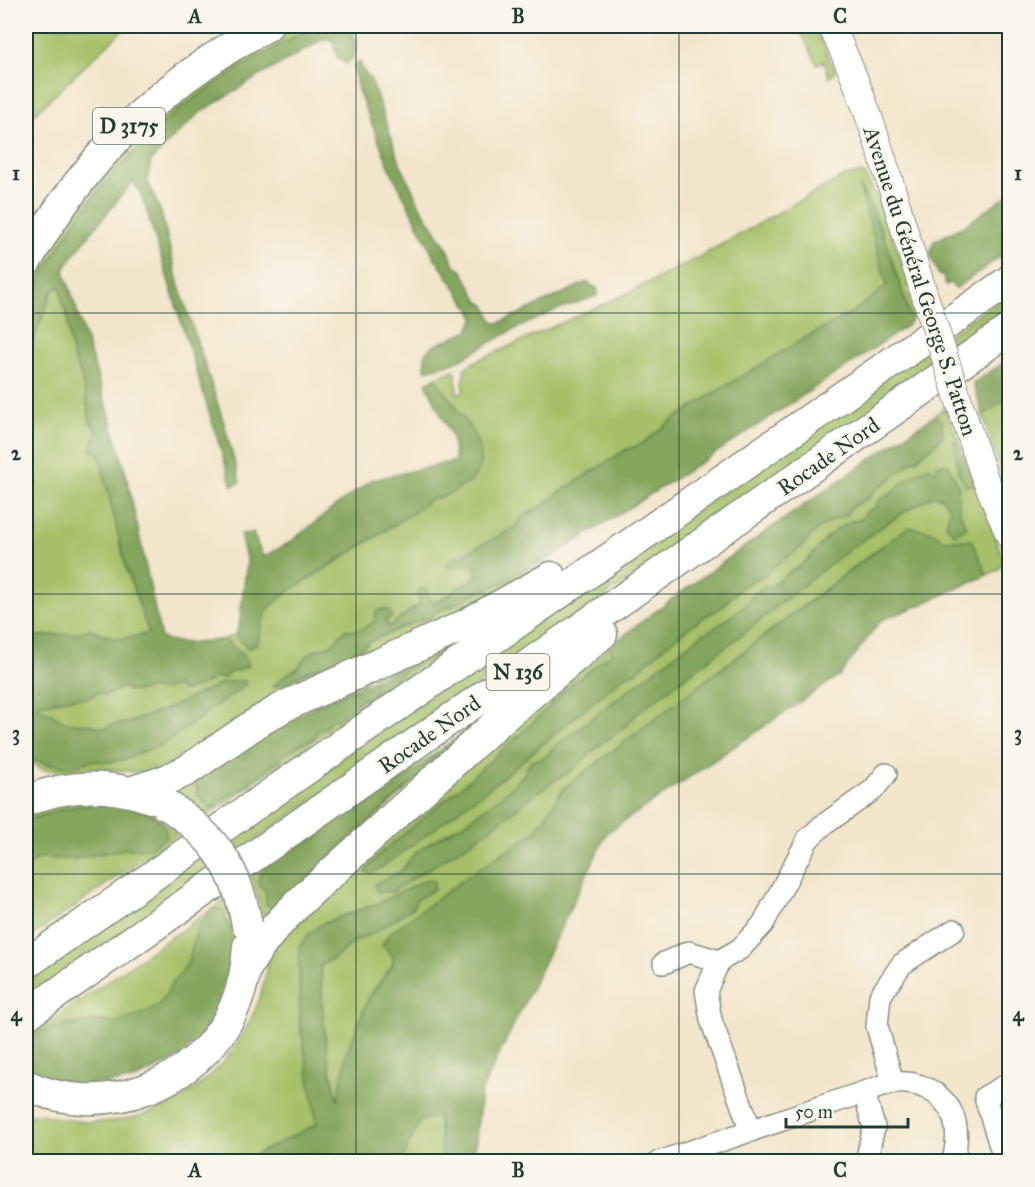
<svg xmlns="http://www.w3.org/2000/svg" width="1035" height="1187" viewBox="0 0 1035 1187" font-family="'IM FELL Great Primer',serif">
	<rect width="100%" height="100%" fill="#fbf7ec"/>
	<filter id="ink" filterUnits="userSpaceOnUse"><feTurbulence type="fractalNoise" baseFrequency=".0167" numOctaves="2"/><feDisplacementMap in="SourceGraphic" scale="12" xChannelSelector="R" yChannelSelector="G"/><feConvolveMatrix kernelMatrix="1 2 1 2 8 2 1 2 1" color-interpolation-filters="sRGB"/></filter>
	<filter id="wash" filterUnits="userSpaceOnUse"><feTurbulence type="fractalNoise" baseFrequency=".008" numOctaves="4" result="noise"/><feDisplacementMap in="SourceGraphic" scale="24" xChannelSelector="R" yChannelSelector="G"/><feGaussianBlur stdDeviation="1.35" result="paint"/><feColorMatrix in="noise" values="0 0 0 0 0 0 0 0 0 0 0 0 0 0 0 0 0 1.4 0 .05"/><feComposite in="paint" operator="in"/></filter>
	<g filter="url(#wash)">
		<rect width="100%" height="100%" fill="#f2e5cb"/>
		<path fill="#a5c067" stroke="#627e4e" stroke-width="1.5" fill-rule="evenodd" d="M26 26H127L26 122Z
			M296 26H314L235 70 182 107 151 132 138 149 102 186 73 225 40 279 26 313C26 307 24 300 26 295 28 280 46 256 55 243 97 175 155 115 221 70 245 53 271 40 296 26Z
			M807 26H814L835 70 834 74 829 77 824 61 817 64 800 30Z
			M860 173 865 174 884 213 910 287 907 288 916 316 911 320C897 276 885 228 861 189L887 285 873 297 848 315 674 419 640 445 627 450 560 492 539 508 523 517 514 528 450 561 452 568 463 564H475C482 581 466 581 456 589 452 592 454 593 449 595 444 598 439 599 435 603L428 598 388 627 386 624V621L392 617 376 612 374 622C364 629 357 632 345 630L339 636 332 645 315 650 303 660 298 668 283 677 298 676 326 665 362 648 371 641 410 624 431 617 436 612 444 608H449L467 598 469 596 513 578 516 585 276 699 182 755 163 768 150 773 94 768 67 771 46 770 38 768 28 759 50 765 75 766 90 761 109 762 127 759 134 755 147 750 198 720 206 712 222 683 171 707 128 723 115 724 104 728 92 725 66 722 57 718 52 713 46 712 36 707 37 704 39 703 57 702 66 698 70 699 74 698H88L97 691H116L122 687 129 691 177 684 186 691C197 685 203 688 213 678H224L231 671H237L247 666V659L224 639 235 635 248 649 257 643 261 626 268 609 283 595 370 540 413 513 429 500 447 495 480 449 472 430 435 378 454 370 456 373 457 393 463 392 464 369 472 363 626 294 701 256 844 176Z
			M59 286 61 290 62 304 67 313 69 337 73 357 81 376 87 402 90 421 98 433 93 442 99 454 126 567 149 633C124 640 114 641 91 629L73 634 26 637V358L49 300 52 291Z
			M1009 293V314L26 1000V979Z
			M1009 397V498L983 415Z
			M945 408 958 439 954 442 957 452 958 472 975 483 1004 561 998 570 987 575 971 541 944 540 933 532 883 545 564 788 535 832 477 870 390 933 382 945 393 956V964L369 997 346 1055 338 1102 327 1053 322 1018 321 965 334 958 355 941 373 933 416 900 434 889 400 893 376 904 332 920 299 946 300 1023 317 1125 243 1161 26 1162V1117C36 1111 45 1115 57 1118 70 1120 85 1123 98 1122 178 1120 236 1067 261 994 263 985 266 976 267 967 268 964 267 961 268 958 269 953 273 949 275 945L424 804 610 646 612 653 565 689 538 718 463 785 382 852 369 866 366 872 371 873 395 858 497 782 622 678 636 672 667 644 702 618 721 608 740 588 765 575 773 567 799 549 819 528 835 519 843 517 853 506 870 497 877 488 891 479 912 461 918 459 923 453 934 445 942 421 934 416ZM935 473 958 485 959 511 967 527 941 497 932 496 904 512 854 546 799 588 744 633 641 710 622 729 601 744 572 770 377 892 376 884 402 871 414 854 433 841 465 823 504 794 524 774 532 761 545 757 559 743 703 634 714 629 746 605 761 588 771 586 791 571 799 567 823 545 827 537 852 521 860 520 867 511 876 507 879 501 884 496 890 495 903 482Z
			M491 620 495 621 446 649 396 683 208 815C198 807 188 797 176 793L174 791 175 786 248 737 297 709 443 643ZM408 661H415L412 666 387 683 386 688 382 691 374 689 373 695 371 698 362 699 337 720H330L326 727 318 730 313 739 302 743 285 754 280 760 251 781 247 787 222 799 213 808 208 807 198 795 195 777 261 732 269 729 278 721 300 710 329 700 367 679Z
			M486 717 267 916 262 913 251 875 329 822 366 802ZM443 753 266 905V867L288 853 319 836 329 826 343 817 366 807 384 791 414 773 434 757Z
			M97 799 143 807 155 814 154 815 180 833 26 940V866L39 858 73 859 124 849 150 848 118 803C81 804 60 808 26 821V816L45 807Z
			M226 899 233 932H232L225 919 196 932 189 961 181 973 172 982 167 993 158 1006 137 1016 113 1023 102 1021 72 1024 44 1030 36 1035 26 1045V1038Z
			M438 1117 442 1153 440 1161 289 1162 356 1129Z"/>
		<path fill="#84a65c" stroke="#527248" stroke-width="1.5" d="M314 26H352C355 44 362 50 347 64L338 59 332 40 324 39 254 79 201 112 171 140 151 161 147 180 161 212 179 286 223 420 240 482 232 486 147 212 139 190 133 181 74 254 64 270 112 423 127 478 161 638C181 646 205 642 224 639L247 659V666L237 671H231L224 678H213C203 688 197 685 186 691L179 689 177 685C167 690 160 691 150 688 139 693 133 692 122 687L116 691 105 695 97 692C95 694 93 696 89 698 84 699 79 697 74 698 62 699 52 703 39 703L37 704 36 707 44 709 46 712 52 713 57 718 66 722 92 725 104 728 115 724 128 723 171 707 222 683 231 681H245L246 684 240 690 206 712 198 720 164 744 134 755 127 759 109 762 90 761 75 766 64 767 33 760 28 758 26 755V637L73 634 91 629C113 641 125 641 149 633L126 567 99 454 91 451 93 442 98 433 90 421 87 402 81 376 73 357 69 337 67 313 62 304 61 290 59 286 52 291 49 300 26 358V313L40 279 73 225 102 186 138 149 151 132 182 107 235 70Z
			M360 62 364 72 371 80 400 163 420 206 449 251 453 263 463 272 479 302 486 305 493 322 499 323 587 282 598 289 597 296 556 310 513 330 461 359 446 365 425 370V353L431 347 469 330 475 317 435 258 391 171 358 90 354 69 355 63Z
			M859 185 872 210 888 248 911 320 907 326 858 359 714 454 548 559 513 578 469 596 463 601 436 612 431 617 410 624 371 641 362 648 326 665 305 672 287 683 272 687 283 677 298 668 303 660 315 650 332 645 339 636 346 630C357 632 364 629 374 622L376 612 380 609C387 609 390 610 392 617L386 621V624L389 627 420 604 417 592 422 588 426 589 428 598 435 603C440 599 444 598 449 595 454 592 452 592 456 589 466 581 482 581 475 564H463L452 568 447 565 450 561 514 528 523 517 539 508 560 492 627 449 640 445 674 419 719 390 805 338 848 315 873 297 887 285Z
			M1009 194V250L955 289 951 283 946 285 942 275 939 276 930 254 934 241 962 227Z
			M1009 359V397L983 415 973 383Z
			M435 378 472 430 480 449V467L471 482 447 495 429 500 413 513 370 540 283 595 268 609 261 626 258 643 248 649 235 635 239 627 247 561 241 540V534L253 533 263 557 289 543 337 505 372 480 455 461 452 437 426 383Z
			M934 416 942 420 943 435 934 446 923 453 918 459 912 461 891 479 877 488 870 497 853 506 843 517 835 519 819 528 799 549 773 567 765 575 740 588 721 608 702 618 667 644 636 672 622 678 497 782 395 858 371 874 366 872 369 866 382 852 463 785 538 718 565 689 612 653 610 646C715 565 824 490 934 416Z
			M958 439 975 483 971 485 966 486C955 471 958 458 954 442Z
			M938 464H948L958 485 959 511 967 527 955 534 946 525 950 508 941 497 932 496 904 512 854 546 799 588 744 633 641 710 622 729 601 744 572 770 546 786 481 836 401 886 392 892H377L375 884 401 871 414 854 433 841 465 823 504 794 524 774 531 761 545 757 559 743 703 634C718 627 732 617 744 605 750 601 754 593 760 589 764 586 769 587 773 584 778 581 783 577 788 573 792 571 797 569 800 566 822 549 829 524 860 520L867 511 876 507 879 501 884 496 890 495 903 482 929 466 935 472Z
			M908 527 933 532 944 540H971L987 575 913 608 881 620 840 675 607 833 481 1092 474 1161H440L442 1153 438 1117 420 1120 402 1161H243L317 1124 300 1023 299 946 310 933 320 925 332 920 376 904 427 879 434 881V889L416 900 413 908 373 933 355 941 334 958 321 965C322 1010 324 1057 338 1100L346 1055 369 997 393 964V956L382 945 390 933 477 870 535 832 564 788Z
			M415 661 413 666 387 683 386 688 382 691 374 689 371 698 362 699 337 720H330L326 727 317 730 313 739 302 743 285 754 280 760 251 781 247 786 222 799 213 808 208 807 198 795 195 777 261 732Z
			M456 743 274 908 266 905V893L259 884V876L266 867 287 853 319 836 329 826 343 817 366 807 384 791 414 773 434 757 442 753 448 745Z
			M118 803C132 808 156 812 164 826 166 829 166 832 167 836L151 848 124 849 73 859 39 858 26 866V821C60 808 81 804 118 803Z
			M213 909H222L225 912V919L232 932 235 931V945L226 996 210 1025 180 1057 134 1080 80 1086 34 1075 27 1070 26 1064V1045L36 1035 44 1030 72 1024 102 1021 113 1023 137 1016 158 1006 167 993 172 982 181 973 189 961 196 932 202 921Z"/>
	</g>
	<g filter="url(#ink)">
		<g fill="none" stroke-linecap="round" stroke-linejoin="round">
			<g stroke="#889180" stroke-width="24">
				<path id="minor" d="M664 963 689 952 719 961
					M893 1083 877 1026 880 996 902 964 954 930
					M864 1092 874 1127 866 1162
					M751 1131 711 1020 706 991 719 961 740 949 763 924 808 839 822 826 873 790 886 774
					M659 1162 864 1092C874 1089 885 1084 896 1083 924 1080 953 1099 956 1129 958 1140 955 1151 953 1162
					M1005 1162 985 1097 1010 1083"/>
			</g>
			<g stroke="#889180" stroke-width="28">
				<path id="major" d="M831 26C872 107 894 200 922 287
					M967 426 984 476 1010 537"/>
			</g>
			<g stroke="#889180" stroke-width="33">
				<path id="highway" d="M26 262C66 191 120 126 186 77 212 58 239 41 267 26
					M133 791 164 781 186 771 255 724 285 706 463 626 551 577
					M26 801C67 784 108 783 151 798
					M26 964 1010 280
					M247 967C263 938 284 917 307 895L499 721 602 634
					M26 1015 1010 329
					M26 1085C102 1121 199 1086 234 1008 243 988 247 968 248 946"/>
			</g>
			<use href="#minor" stroke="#fff" stroke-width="21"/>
			<use href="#major" stroke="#fff" stroke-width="26"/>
			<use href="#highway" stroke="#fff" stroke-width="30"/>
			<g stroke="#889180" stroke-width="28" stroke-linecap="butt">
				<path id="major-bridge" d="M922 287 967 426"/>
			</g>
			<g stroke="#889180" stroke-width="33" stroke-linecap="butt">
				<path id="highway-bridge" d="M167 805C216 837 237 869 247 925"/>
			</g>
			<use href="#major-bridge" stroke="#fff" stroke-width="26"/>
			<use href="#highway-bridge" stroke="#fff" stroke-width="30"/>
		</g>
	</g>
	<path fill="none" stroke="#1f3d34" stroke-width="1.5" stroke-opacity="0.55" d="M356 26V1162M679 26V1162M26 313H1010M26 594H1010M26 874H1010"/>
	<g text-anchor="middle" stroke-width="6" stroke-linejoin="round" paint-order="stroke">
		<g fill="#fbf7ec" stroke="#61756b" stroke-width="1.5">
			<rect x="93" y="108" width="72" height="36" rx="4.5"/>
			<rect x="486.5" y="654" width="63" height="36" rx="4.5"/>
		</g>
		<g font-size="21" font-weight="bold" fill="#1f3d34">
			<text x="129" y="133">D 3175</text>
			<text x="518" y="679">N 136</text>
		</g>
		<g font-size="22" fill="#1f3d34" stroke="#fbf7ec">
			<text transform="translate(921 281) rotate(72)" y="8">Avenue du Général George S. Patton</text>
			<text transform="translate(828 456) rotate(-35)" y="8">Rocade Nord</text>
			<text transform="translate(429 734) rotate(-35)" y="8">Rocade Nord</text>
		</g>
	</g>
	<rect width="1035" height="1187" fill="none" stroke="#fbf7ec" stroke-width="66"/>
	<path d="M786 1118v9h122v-9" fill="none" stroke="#1f3d34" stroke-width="3"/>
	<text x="795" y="1118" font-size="18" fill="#1f3d34" stroke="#fbf7ec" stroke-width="4.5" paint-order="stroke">50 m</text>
	<rect x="33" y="33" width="969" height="1121" fill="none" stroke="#1f3d34" stroke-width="2"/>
	<g font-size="20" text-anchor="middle" font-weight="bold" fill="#1f3d34">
		<text x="195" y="23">A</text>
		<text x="518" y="23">B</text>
		<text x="840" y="23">C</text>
		<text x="16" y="180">1</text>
		<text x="1018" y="180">1</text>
		<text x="16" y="460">2</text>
		<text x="1018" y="460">2</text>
		<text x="16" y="740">3</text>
		<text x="1018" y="740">3</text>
		<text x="16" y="1021">4</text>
		<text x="1018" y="1021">4</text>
		<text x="195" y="1177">A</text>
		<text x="518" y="1177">B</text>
		<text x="840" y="1177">C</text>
	</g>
</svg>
